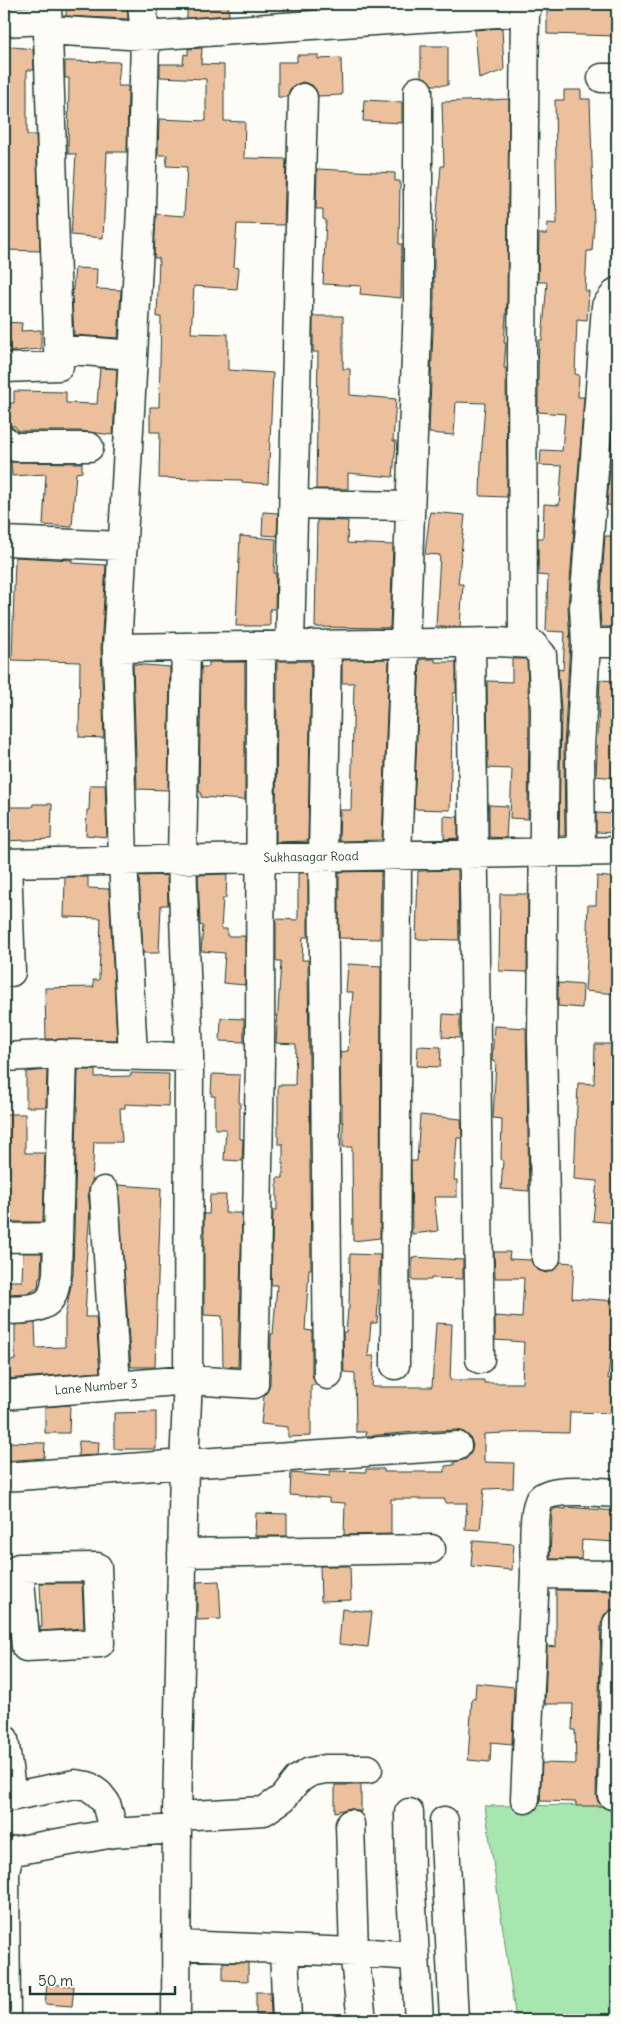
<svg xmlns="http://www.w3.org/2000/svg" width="621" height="2024" viewBox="0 0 621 2024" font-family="Delius,sans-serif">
	<rect width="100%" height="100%" fill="#fdfcf7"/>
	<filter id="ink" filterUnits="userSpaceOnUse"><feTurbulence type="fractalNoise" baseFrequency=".02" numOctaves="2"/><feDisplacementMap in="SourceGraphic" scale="10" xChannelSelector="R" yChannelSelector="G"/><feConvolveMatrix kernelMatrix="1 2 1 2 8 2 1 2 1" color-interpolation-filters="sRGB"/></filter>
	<g filter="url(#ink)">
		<path fill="#a7e7af" stroke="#639272" d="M617 1805V2020H516L485 1806Z"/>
		<path fill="#edc09d" stroke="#1f3d34" d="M66 4H127L128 19 66 16Z
			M187 4H228L229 15 187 18Z
			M547 4H617V36L547 34Z
			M502 28 504 70 479 79 475 30Z
			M4 46 33 49 34 70H27V135H36L40 251 4 250Z
			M421 46H448V85H432L426 78 421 76Z
			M202 48 201 64 224 65V121L245 122 244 158 286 159 284 225 237 224 234 267 239 268 237 289 194 286 191 333 228 334V370L273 373 268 484 242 482V480L159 478 160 432H150V407H159L161 317H157L159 258H154L156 214 184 216 187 167 166 166 167 155H158L159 119 206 121V79L160 77V64H183L184 54 188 55V49Z
			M297 55H318V59L341 58 342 95 318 96 316 90 312 85 303 82 295 85 290 89 287 97H278V62H297Z
			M65 61 120 62 118 86H128L127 152H107L103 238 71 235 76 154H68L69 78H65Z
			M564 90H581V99H590L594 224 592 251H587L585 291H589L587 320 577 319 575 374 579 375 578 397H584L568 607 570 643 564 747 565 836H559L561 710 558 669 563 670 565 632 546 631 548 576 538 575V538H543L544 504 559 505 562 466 540 465 541 450 562 451 565 414 538 412V370L539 340H542L547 282H538L539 234H547L548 223 557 224 555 100H564Z
			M509 99 507 302 504 343H506L504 368H506L507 497 480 496 481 461 485 403 456 402 454 435 429 433 434 305V247L441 166H444L442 102Z
			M364 100 402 102V123L363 121Z
			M317 169 395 173V181H400L399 244H402L401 298 360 294 361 286 323 284 326 220 323 219V209H316Z
			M75 268 97 269 96 289 121 290 118 338 74 335 72 297Z
			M313 316H343V369H350V395L396 399 393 441H396L393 477 348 473V489H316L318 352H313Z
			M4 322 22 323 21 331 41 330V349L4 352Z
			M100 368 117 369 113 435 80 431H18L15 426 4 425 5 403H14V391L66 392V403L97 404Z
			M615 400H617V506L607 505Z
			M11 462 82 463V472L76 473 72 527 43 525 46 474 12 476Z
			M263 512 278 513 277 536 262 535Z
			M430 512 465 515 458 584H463L460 627 436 626 440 555 425 554Z
			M317 520 348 521 347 543 393 545 390 628 315 627Z
			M240 536 276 539 274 573H276L275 609H270V626H236Z
			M605 536H617V627H601L600 608Z
			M15 557 72 560V563L106 565 101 648 104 738 79 737 80 662 12 660Z
			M389 659 382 840 339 841 340 810H351L354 683H342V660Z
			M420 659H435V662H456V693H453L450 810 414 809Z
			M512 659H525L527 661 529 710 528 819 510 818 512 769 488 768 487 681 512 682Z
			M277 661H311L308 841 276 842Z
			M209 662H245V800L201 797V792H199L201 667H209Z
			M133 664 170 667 168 790 137 789Z
			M600 680 617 681V743L614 778 596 776Z
			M90 785H105L107 837 86 835 87 810H89Z
			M33 804H52L51 839 4 841V807H32Z
			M489 805 508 806 506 838 489 837Z
			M596 813 617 814V833L596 832Z
			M444 816 458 817V838L444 839Z
			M458 870 459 940 416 939 418 871Z
			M381 871 380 939 339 938V872Z
			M298 873H308V937H303L302 960H308L311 1269H309L305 1330 312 1331V1375L317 1385H311V1436L288 1437V1427L261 1424 264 1396 267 1392 270 1384 271 1334H273L277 1285H271L273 1210H277V1178H283V1144H278V1085H295L296 1044 276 1043 281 961H276V919L298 920Z
			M227 874 226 898H223L221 929H227V936H245V985L223 983 225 953 201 951 203 926 200 925 198 875Z
			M167 875 168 905H161L159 953H143L139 876Z
			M597 876 617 878V994L585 991 589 929H587L588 905H596Z
			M65 877H88V888L109 889 117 1040 46 1039 45 988 94 987 93 980H99L101 918 64 917Z
			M500 894H528L527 972 499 971Z
			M348 964 381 966 380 1238 353 1241 352 1147H343V1122H342V1104H341L340 1052 348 1051 353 992H346Z
			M558 983 583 985 582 1008 558 1006Z
			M443 1014 460 1015V1038L442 1037Z
			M221 1018 244 1019V1042L220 1041Z
			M494 1026 526 1028 529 1191 501 1189 503 1160H501L502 1119 493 1118 496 1062 492 1061Z
			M595 1044H617V1223L593 1221 597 1181 574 1179 578 1083 594 1084Z
			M418 1046 441 1047 440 1067 417 1066Z
			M47 1070 46 1107H26V1072Z
			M78 1070H95V1077L131 1076V1073L169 1074 168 1106 125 1104V1108H120L122 1142H94L92 1182 88 1192 90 1210 86 1264 87 1278 85 1317H96L100 1372 4 1379V1361L15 1360V1325L35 1323 36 1348 65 1347V1317L73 1274Z
			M212 1074 240 1075 239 1102H240V1139H243L242 1161 224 1160 226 1129H215V1096H211Z
			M4 1114H25V1153H45L43 1222H4Z
			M420 1115 461 1119 462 1138H457L454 1180H457V1197H434L438 1231 412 1234 411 1161H417Z
			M118 1185 161 1188 155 1367H131Z
			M210 1195H226L225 1213H242L238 1367 223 1366 222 1316 204 1315V1214H209Z
			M494 1252H510L509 1259 531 1260 533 1265 538 1270 546 1273 554 1270 560 1262 574 1263 572 1298 617 1301 615 1339H612L608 1379H617V1413L570 1412 569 1433 527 1432 484 1434V1462L514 1463 513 1488 484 1489 480 1530 465 1529 467 1503H445V1499H391V1534L344 1535 345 1503 329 1502V1498L290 1495 291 1473 330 1476V1471L366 1472V1469H384V1472H445V1466L454 1465V1462L466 1459 471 1453 473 1445 470 1437 464 1432 456 1430 416 1432 366 1436V1432H356L355 1373 344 1372 343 1332H346L348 1309H349L350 1254 380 1255 377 1323H371L368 1356H374L372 1387H432L436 1323 452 1324 450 1380H484V1383H522L524 1342 495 1340V1316L522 1318 524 1278H495Z
			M23 1253H42L41 1273V1277H39L38 1288 29 1293 4 1294V1281H22Z
			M412 1257 463 1260V1279L431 1278V1280H412Z
			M70 1405 69 1433H45V1407Z
			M156 1412V1449H114V1413Z
			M79 1441 99 1442 98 1455 78 1456Z
			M5 1442 45 1443 44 1458 4 1461Z
			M566 1507 617 1511 615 1542 582 1540 581 1559H550L552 1511 556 1508 566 1509Z
			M256 1513 287 1514V1536H255Z
			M473 1541 514 1544 512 1570 471 1566Z
			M320 1566H350L351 1600 321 1601Z
			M219 1581 221 1619 197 1620V1582Z
			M40 1583H82L84 1628 40 1631V1627H42Z
			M556 1590 616 1591 615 1609 609 1611 604 1615 601 1624 596 1795 598 1802 602 1806H576V1802L540 1801 542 1763 576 1764 575 1730H572L573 1704H545L547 1646 556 1647Z
			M342 1609 372 1612 368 1647 339 1644Z
			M476 1683 514 1687 512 1744 491 1742 490 1762 468 1760 472 1698 475 1699Z
			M335 1785H361V1812L350 1808 335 1812Z
			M223 1962 248 1963V1981L223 1980Z
			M47 1984 74 1986 72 2006 45 2004Z
			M256 1992H270L271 2016 256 2015Z"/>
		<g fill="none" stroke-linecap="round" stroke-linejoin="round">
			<g stroke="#1f3d34" stroke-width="31">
				<path id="minor" d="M4 22 47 20
					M47 30 145 36 526 11
					M602 78H617
					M617 292 606 306 584 608 586 643H617
					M58 349 133 355
					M4 368 59 366 47 4
					M4 440 11 446 16 447H89
					M294 504 410 506
					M4 541 123 546
					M471 643 480 1359
					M523 643 522 355 525 4
					M290 645 303 98
					M327 645 323 857 328 1375
					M186 647 182 859 189 1057 188 1380 184 1464 457 1446
					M117 648 497 642 532 644 542 655 545 710 542 1037 546 1257
					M581 852 580 748 586 643
					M4 863 617 851
					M4 973 11 972 7 863
					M133 1055 123 861 117 648 141 210 145 36 142 4
					M4 1057 63 1054 189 1057
					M104 1191 116 1385
					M4 1238 58 1237
					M4 1310C19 1309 47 1312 53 1293 55 1287 56 1280 57 1274L63 1054
					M395 1365 397 855 418 304V91
					M4 1395 188 1380 254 1384 260 1059 261 646
					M4 1477 184 1464 177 1816 176 2020
					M182 1553 431 1549
					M535 1574C535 1557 532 1516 539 1501 548 1485 601 1493 617 1493
					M4 1616 23 1615 19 1568 97 1567 100 1643 26 1647 23 1615
					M4 1739 12 1796
					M612 1795 617 1624
					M4 1798 75 1784 88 1786 99 1794 106 1803 114 1833
					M525 1799 535 1574 617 1575
					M409 1813 410 1877 419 2020
					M177 1816 264 1811 283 1798 297 1780 310 1772 325 1769H368
					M444 1821 454 2020
					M350 1824 354 1952 415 1956
					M177 1945 354 1952 362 2020
					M284 1950 287 2020
					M6 2020 5 1871 8 1858 14 1851 114 1833 177 1829"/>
			</g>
			<use href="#minor" stroke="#fdfcf7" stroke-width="28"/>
		</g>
	</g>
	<g text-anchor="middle" stroke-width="4" stroke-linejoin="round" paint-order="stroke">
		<g font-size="12" fill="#1f3d34" stroke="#fdfcf7">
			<text transform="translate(311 857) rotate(-1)" y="4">Sukhasagar Road</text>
			<text transform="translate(96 1387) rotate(-5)" y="4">Lane Number 3</text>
		</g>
	</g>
	<rect width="621" height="2024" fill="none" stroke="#fdfcf7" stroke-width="20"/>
	<rect x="10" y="10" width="601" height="2004" fill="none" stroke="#1f3d34" stroke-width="2" filter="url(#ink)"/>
	<path d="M30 1986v8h145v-8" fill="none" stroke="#1f3d34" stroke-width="2.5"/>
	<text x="38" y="1986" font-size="15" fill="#1f3d34" stroke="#fdfcf7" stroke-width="4" paint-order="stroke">50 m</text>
</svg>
